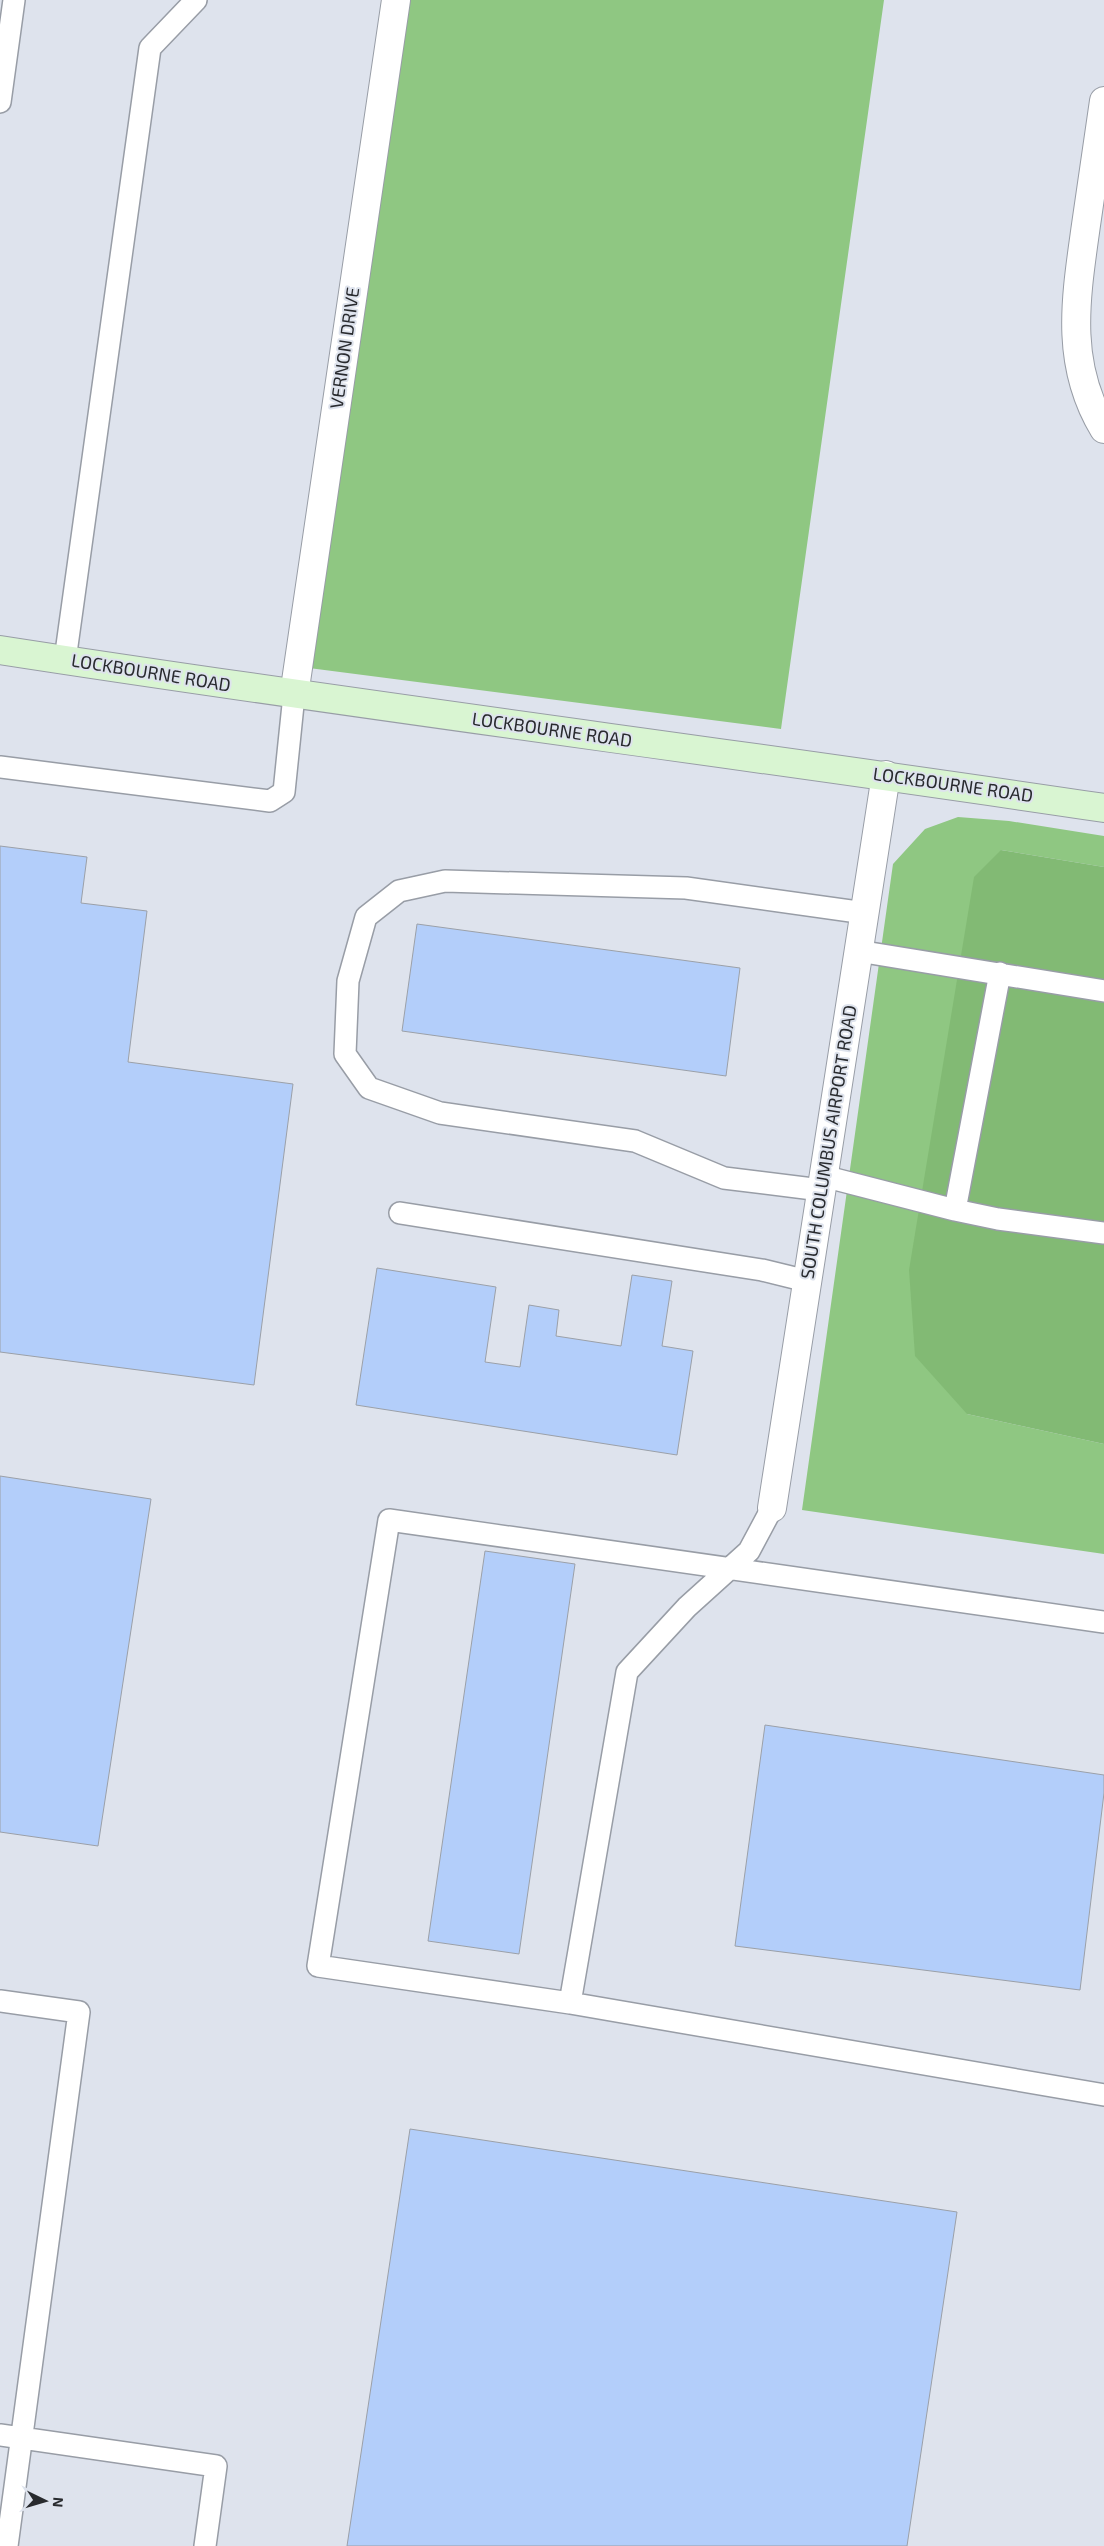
<svg xmlns="http://www.w3.org/2000/svg" width="1104" height="2546" viewBox="0 0 1104 2546" font-family="'Exo 2',sans-serif">
	<rect width="100%" height="100%" fill="#dee3ed"/>
	<path fill="#8fc782" d="M409 0H884L781 729 309 668Z
		M958 817 1009 821 1104 836V867L1001 850 967 1414 1104 1444V1554L802 1510 893 864 925 829Z"/>
	<path fill="#82ba74" d="M1001 850 1104 867V1444L967 1414 915 1356 909 1270 974 877Z"/>
	<path fill="#b3cefa" stroke="#9ba0a8" d="M0 846 87 857 81 903 147 911 128 1062 293 1084 254 1385 0 1352Z
		M417 924 740 968 726 1076 402 1031Z
		M377 1268 496 1287 485 1362 520 1367 529 1305 559 1310 556 1336 621 1346 632 1275 672 1281 662 1346 693 1351 677 1455 356 1405Z
		M0 1476 151 1499 98 1846 0 1832Z
		M485 1551 575 1564 519 1954 428 1941Z
		M765 1725 1104 1775V1793L1080 1990 735 1946Z
		M410 2129 957 2212 907 2546H347Z"/>
	<g fill="none" stroke-linecap="round" stroke-linejoin="round">
		<g stroke="#989da6" stroke-width="24">
			<path id="lane" d="M0 102 14 0
				M65 660 150 48 196 0
				M0 767 270 801 284 792 294 695
				M858 951 1104 991
				M823 1176 955 1210 998 1219 1104 1233
				M821 1190 724 1178 635 1141 440 1113 369 1088 345 1054 348 981 366 917 399 891 445 881 686 888 865 913
				M955 1210 1000 973
				M400 1213 762 1270 807 1281
				M1104 1622 389 1520 318 1966 570 2003 1104 2095
				M0 2001 79 2012 7 2546
				M570 2003 627 1672 687 1607 749 1551 772 1508
				M0 2435 216 2466 205 2546"/>
		</g>
		<g stroke="#989da6" stroke-width="30">
			<path id="street" d="M1104 101C1098 143 1092 184 1086 225 1076 297 1064 363 1104 429
				M294 695 396 0
				M772 1508 886 775"/>
		</g>
		<g stroke="#989da6" stroke-width="30">
			<path id="secondary" d="M0 650C367 707 736 753 1104 808"/>
		</g>
		<use href="#lane" stroke="#fff" stroke-width="21"/>
		<use href="#street" stroke="#fff" stroke-width="28"/>
		<use href="#secondary" stroke="#d9f5d2" stroke-width="28"/>
	</g>
	<g text-anchor="middle" stroke-width="4" stroke-linejoin="round" paint-order="stroke">
		<g font-size="18" fill="#282a2e" stroke="#dee3ed">
			<text transform="translate(345 348) rotate(-82)" y="6">VERNON DRIVE</text>
			<text transform="translate(151 673) rotate(9)" y="6">LOCKBOURNE ROAD</text>
			<text transform="translate(552 730) rotate(8)" y="6">LOCKBOURNE ROAD</text>
			<text transform="translate(953 785) rotate(8)" y="6">LOCKBOURNE ROAD</text>
			<text transform="translate(829 1142) rotate(-81)" y="6">SOUTH COLUMBUS AIRPORT ROAD</text>
		</g>
	</g>
	<g transform="translate(45 2501) rotate(95)" stroke="#dee3ed" stroke-width="4" paint-order="stroke">
	<path d="M0-4L9 19L0 12L-9 19Z" fill="#282a2e"/>
	<text y="-8" font-size="14" font-weight="bold" text-anchor="middle" fill="#282a2e">N</text>
	</g>
</svg>
